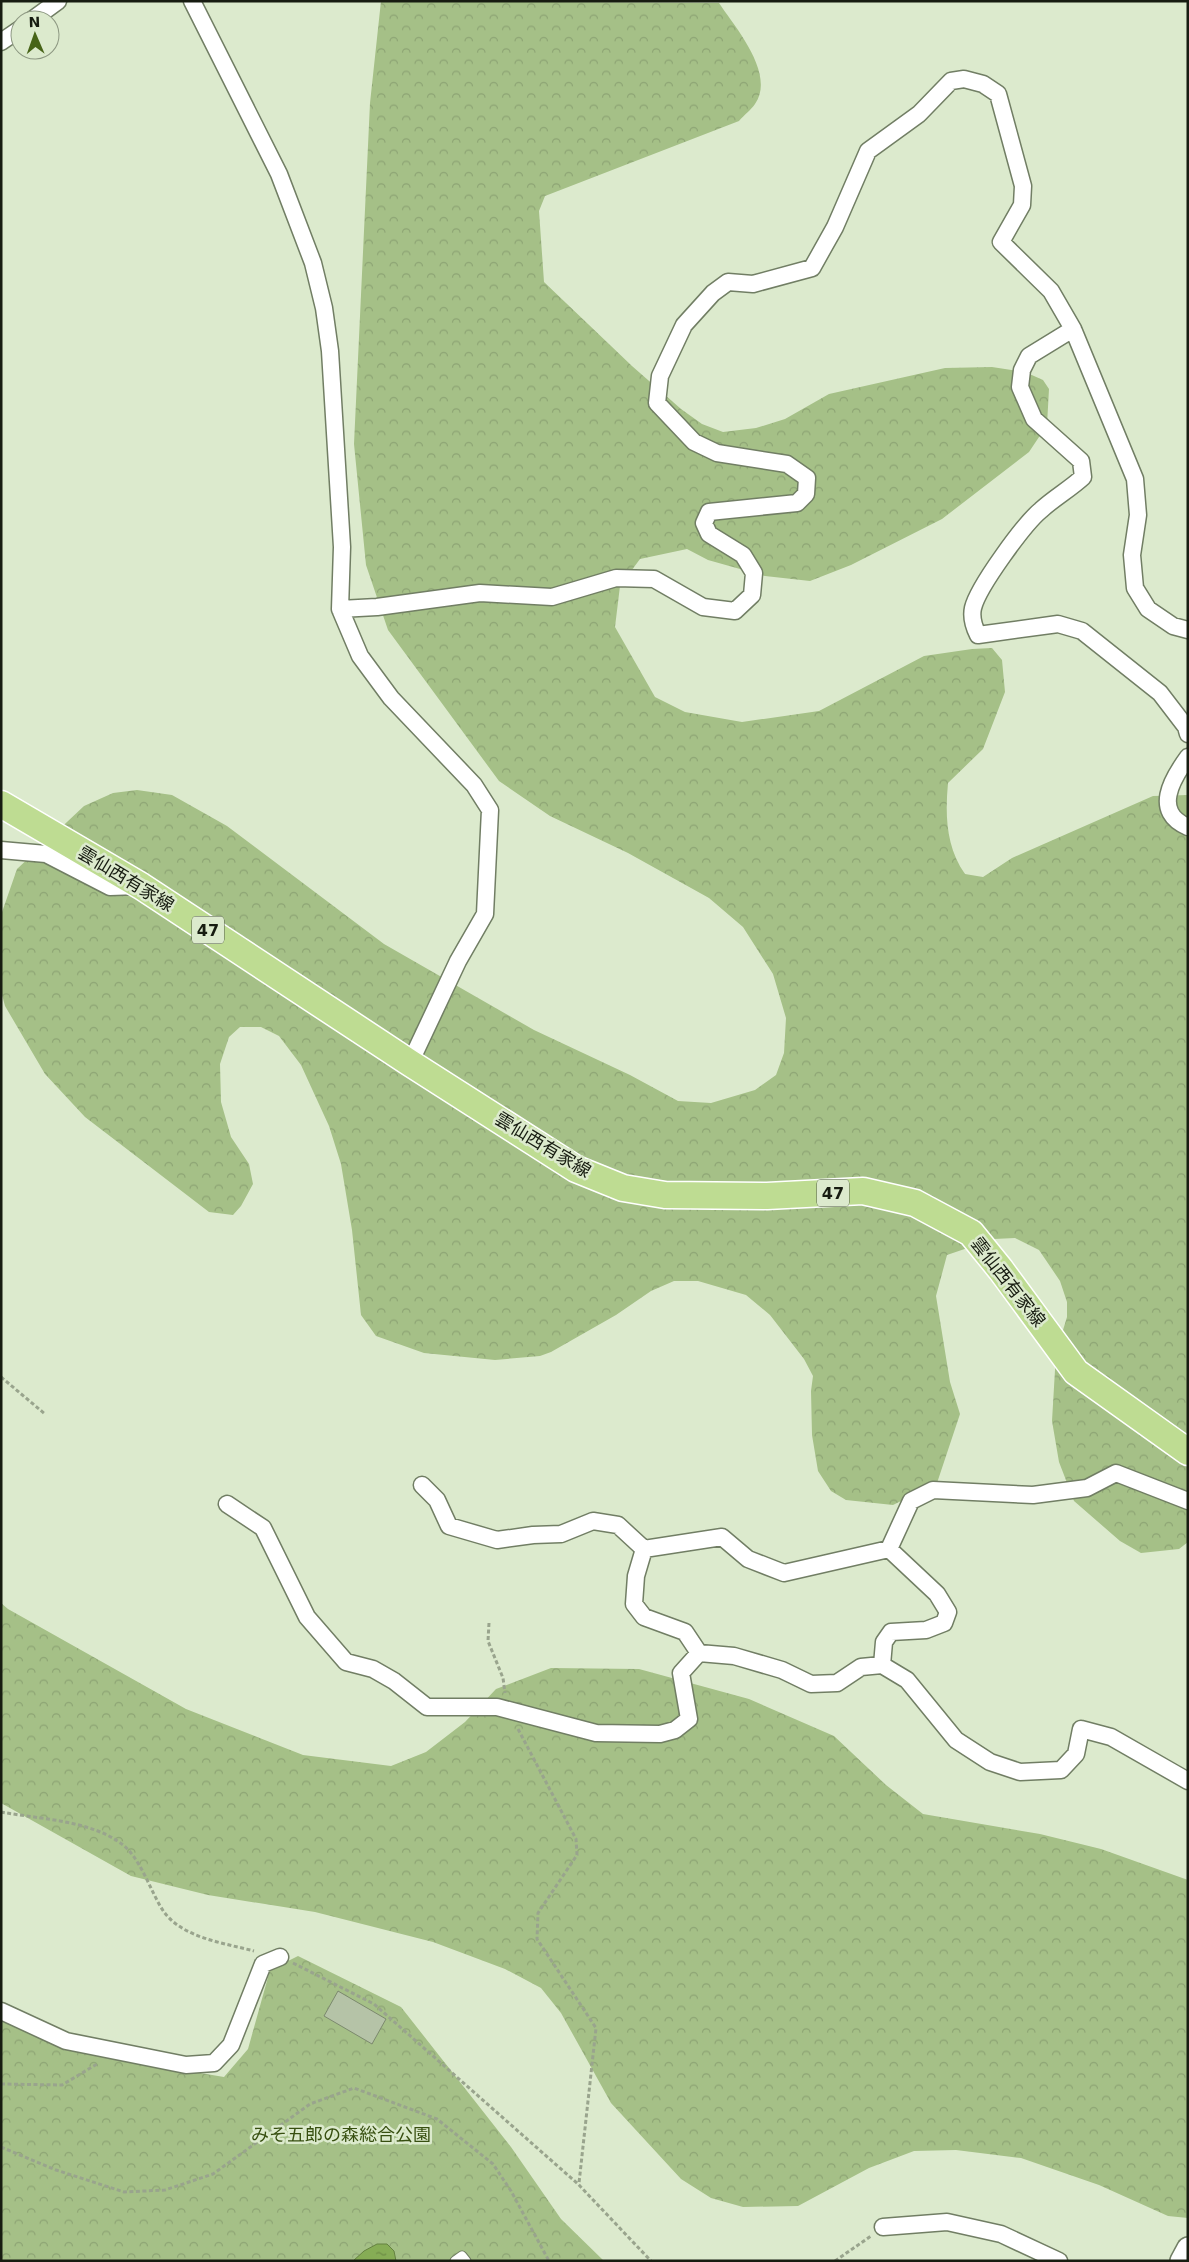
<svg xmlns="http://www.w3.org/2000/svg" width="1189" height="2262" viewBox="0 0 1189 2262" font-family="'DejaVu Sans','Noto Sans JP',sans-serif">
	<defs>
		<pattern id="forest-crowns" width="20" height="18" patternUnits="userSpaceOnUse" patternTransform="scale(1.25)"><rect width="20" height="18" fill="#a5c087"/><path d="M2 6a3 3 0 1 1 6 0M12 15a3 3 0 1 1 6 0" fill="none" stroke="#8da474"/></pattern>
		<pattern id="water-ripples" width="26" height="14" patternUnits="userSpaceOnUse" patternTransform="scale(1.25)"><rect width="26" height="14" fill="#86ad55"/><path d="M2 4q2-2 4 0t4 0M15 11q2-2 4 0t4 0" fill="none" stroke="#6d8c45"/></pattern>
	</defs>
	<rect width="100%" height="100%" fill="#dceacd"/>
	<path fill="url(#forest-crowns)" d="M381 1 719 3C735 27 776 74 755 104 751 110 744 115 739 121L545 196 539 211 544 282 632 366 681 409 702 424 723 432 756 428 785 419 829 394 945 368 992 367 1025 372 1043 380 1049 389 1047 425 1029 452 942 519 851 565 810 581 765 576 708 560 687 549 640 559 620 586 615 627 655 697 685 712 742 722 819 711 924 656 972 649 992 648 1002 660 1005 692 983 749 948 783C945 815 946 847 965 874L983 877 1012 858 1153 796 1188 795V1542L1179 1549 1141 1553 1120 1541 1074 1501 1059 1462 1052 1421 1056 1353 1067 1317V1302L1060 1281 1039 1250 1015 1238 994 1239 947 1255 936 1296 950 1382 960 1414 937 1483 893 1505 846 1500 831 1491 818 1471 812 1435 811 1391 813 1376 804 1359 770 1315 746 1295 698 1281H674L651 1291 616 1315 551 1352 540 1356 495 1360 424 1353 376 1336 361 1315 352 1230 341 1164 329 1126 301 1065 279 1036 261 1027H240L229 1037 220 1064 221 1102 231 1137 249 1164 253 1184 241 1206 233 1215 209 1212 85 1117 45 1074 5 1006 1 991V915L17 869 84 806 113 793 137 790 172 795 227 826 384 944 534 1030 630 1075 678 1101 711 1103 755 1090 776 1075 784 1053 786 1018 773 974 743 927 709 898 628 853 550 816 499 781 388 630 366 565 354 444 370 103Z
		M1 1603 8 1609 186 1709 303 1755 391 1766 426 1752 465 1722 496 1689 551 1668 639 1669 749 1699 834 1736 886 1785 923 1814 1040 1834 1101 1849 1188 1880V2218L1168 2216 1099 2185 1021 2158 956 2150 914 2151 869 2168 798 2206 743 2207 711 2198 681 2179 611 2103 561 2013 541 1988 505 1969 433 1942 315 1912 208 1895 131 1876 1 1803Z
		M298 1956 401 2007 511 2147 561 2219 604 2261H1V2019L129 2061 224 2077 248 2049 270 1970Z"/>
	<path fill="url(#water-ripples)" stroke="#658241" d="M377 2244H387L394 2251 396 2261H353L364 2251Z"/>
	<path fill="#b5c3a7" stroke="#7c896e" d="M338 1991 386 2019 372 2044 324 2016Z"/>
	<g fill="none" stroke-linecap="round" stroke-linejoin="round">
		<g stroke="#717e64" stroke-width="11">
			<path id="service" d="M455 2261 462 2256 466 2261"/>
		</g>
		<g stroke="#717e64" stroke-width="19">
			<path id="minor" d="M192 1 279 174 313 263 324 308 330 351 342 547 340 609 360 656 391 698 474 785 490 810 485 914 458 961 410 1063
				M32 20 58 1
				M1 42 20 29
				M1073 329 1029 356 1022 370 1020 387 1034 419 1081 461 1083 477C1070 489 1054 498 1041 510 1024 524 978 587 973 608 971 617 974 627 978 635L1058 624 1082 631 1160 693 1186 727 1188 734
				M340 609 377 607 480 593 552 597 616 578 654 579 703 607 735 611 752 595 754 573 743 555 709 534 704 523 709 512 797 503 806 494 807 478 787 464 717 453 694 442 657 403 660 376 684 325 713 293 728 282 753 284 812 268 835 227 868 151 919 114 951 81 964 79 983 84 998 94 1023 186 1022 205 1001 242 1051 291 1073 329 1135 479 1138 515 1132 555 1135 588 1148 609 1173 626 1188 630
				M1188 757C1172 779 1152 812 1188 827
				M1 850 46 854 110 887 138 886
				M422 1485 437 1500 449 1526 497 1540 533 1535 561 1534 593 1521 618 1525 644 1549 722 1537 748 1559 784 1573 889 1549 911 1501 933 1490 1033 1495 1087 1488 1116 1473 1188 1501
				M227 1504 263 1528 307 1617 346 1662 373 1669 394 1681 427 1707H497L596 1733 660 1734 675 1730 689 1719 681 1673 699 1653 734 1656 782 1670 811 1684 837 1683 861 1667 882 1665 907 1680 956 1740 990 1762 1020 1772 1061 1770 1076 1754 1081 1729 1111 1737 1188 1781
				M644 1549 636 1576 634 1604 644 1617 685 1632 699 1653
				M882 1665 884 1642 891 1632 926 1630 944 1623 948 1612 937 1594 889 1549
				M1 2011 66 2041 186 2065 214 2063 231 2045 263 1964 280 1957
				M883 2227 947 2222 1001 2234 1059 2261"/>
		</g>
		<g stroke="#717e64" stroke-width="24">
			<path id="tertiary" d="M1181 2261 1188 2248"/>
		</g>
		<g stroke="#fff" stroke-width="29">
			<path id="primary" d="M1 804 141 886 410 1063 576 1169 623 1188 665 1195 767 1196 863 1191 915 1203 971 1233 1001 1270 1076 1372 1188 1452"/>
		</g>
		<path stroke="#99a48d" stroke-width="3" stroke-dasharray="4 2.5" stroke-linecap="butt" d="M1 1377 45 1414
			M489 1623 488 1641 503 1678 505 1693
			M518 1729 576 1839 577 1855 538 1913 537 1939 596 2028 579 2183
			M1 1812C39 1819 87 1820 119 1842 141 1856 150 1892 164 1912 183 1938 224 1943 254 1951
			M293 1963 374 2004 578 2184 651 2261
			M1 2084 62 2085 97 2064
			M1 2147 56 2170 124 2192 165 2190 213 2174 310 2104 354 2088 437 2119 493 2164 511 2191 549 2261
			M835 2261 871 2236"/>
		<use href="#service" stroke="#fff" stroke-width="9"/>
		<use href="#minor" stroke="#fff" stroke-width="16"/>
		<use href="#tertiary" stroke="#fff" stroke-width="21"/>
		<use href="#primary" stroke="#bedc92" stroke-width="26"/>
	</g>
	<g text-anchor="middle" stroke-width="5" stroke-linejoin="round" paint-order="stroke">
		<g fill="#dceacd" stroke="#525a49" stroke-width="1">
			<rect x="192" y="916.5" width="32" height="27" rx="4"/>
			<rect x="817" y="1179.5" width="32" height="27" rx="4"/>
		</g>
		<g font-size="16" font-weight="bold" fill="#171c11">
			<text x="208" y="936">47</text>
			<text x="833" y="1199">47</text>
		</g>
		<g font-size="18" fill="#171c11" stroke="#dceacd">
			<text transform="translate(126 879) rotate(31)" y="6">雲仙西有家線</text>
			<text transform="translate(543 1145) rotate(31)" y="6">雲仙西有家線</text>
			<text transform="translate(1008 1282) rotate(52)" y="6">雲仙西有家線</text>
		</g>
		<g font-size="18" fill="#374f10" stroke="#dceacd">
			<text x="341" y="2141">みそ五郎の森総合公園</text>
		</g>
	</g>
	<rect width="1189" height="2262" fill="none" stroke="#171c11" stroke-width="5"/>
	<g transform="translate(35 35) rotate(358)"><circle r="24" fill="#dceacd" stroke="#8d9882"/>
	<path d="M0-4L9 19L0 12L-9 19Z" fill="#476418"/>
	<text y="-8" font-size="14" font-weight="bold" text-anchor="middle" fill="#171c11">N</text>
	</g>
</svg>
